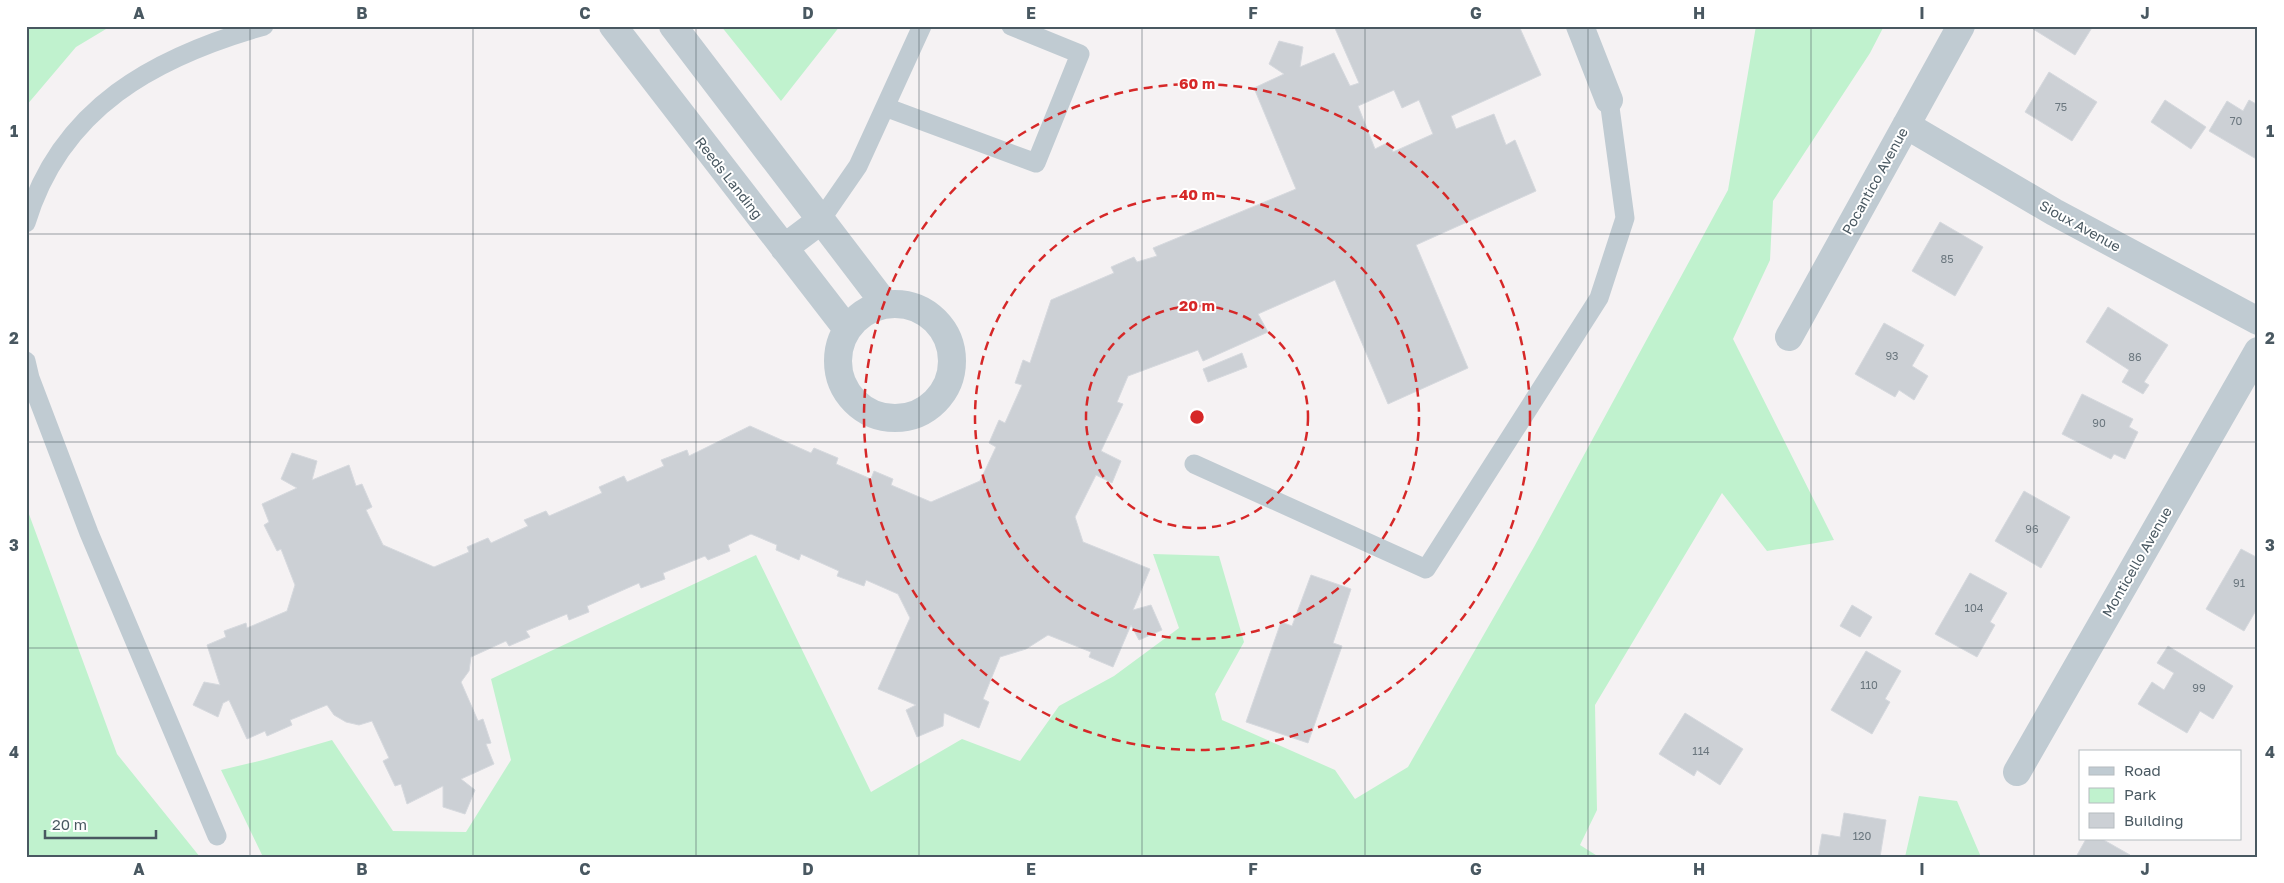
<svg xmlns="http://www.w3.org/2000/svg" width="2284" height="883" viewBox="0 0 2284 883" font-family="'Golos Text',sans-serif">
	<rect width="100%" height="100%" fill="#f5f2f3"/>
	<path fill="#c0f2ce" d="M26 26H111L76 47 26 106Z
		M721 26H840L781 101Z
		M1756 26H1884L1870 53 1773 201 1770 260 1733 339 1834 540 1767 551 1722 493 1595 705 1597 810 1580 845 1599 857H263L221 770 263 760 332 740 393 831 466 832 511 760 491 679 756 555 871 792 962 739 1020 761 1059 706 1114 676 1179 628 1153 554 1219 556 1244 642 1215 694 1222 720 1335 770 1355 799 1408 767 1534 547 1728 190Z
		M26 506 117 754 200 857H26Z
		M1919 796 1957 801 1981 857H1905Z"/>
	<path fill="#ccd0d5" stroke="#d6d9de" fill-rule="evenodd" d="M1334 26H1519L1541 75 1451 116 1456 129 1494 114 1506 145 1515 140 1536 191 1416 245 1468 368 1388 404 1335 280 1258 314 1268 332 1203 361 1198 350 1128 376 1117 402 1123 404 1101 451 1121 461 1112 483 1096 475 1075 517 1083 542 1150 569 1133 610 1151 605 1162 630 1139 640 1131 625 1113 667 1089 657 1091 652 1048 635 1026 649 1000 657 983 699 989 702 979 728 944 713 943 726 917 737 906 710 916 705 878 689 910 618 898 594 866 580 864 586 837 576 839 571 801 554 799 560 776 550 777 545 751 534 728 545 730 551 708 560 705 556 663 573 665 579 641 588 639 583 587 606 589 612 569 620 567 614 526 631 530 637 509 646 506 641 471 657 469 671 461 682 478 721 483 719 491 743 486 744 494 764 461 779 475 790 465 814 443 807V786L407 804 401 784 395 786 383 761 389 758 372 721 359 725 346 722 334 715 327 705 290 720 292 725 267 736 265 731 247 739 229 700 223 703 218 717 193 705 204 682 220 685 207 645 226 637 224 631 246 623 247 628 287 611 295 585 281 549 277 551 264 525 269 522 262 504 297 488 281 479 292 453 317 461 312 480 349 465 356 486 362 484 372 507 366 510 383 545 434 567 469 552 467 547 488 538 491 543 528 526 524 520 546 511 549 516 602 493 599 487 624 476 627 482 664 466 661 460 687 450 689 456 750 426 811 453 814 448 838 458 836 464 871 479 874 471 893 479 891 485 931 502 980 481 996 447 989 443 999 420 1005 423 1022 385 1015 383 1023 360 1030 363 1051 300 1114 273 1111 267 1134 257 1137 262 1157 256 1153 248 1296 189 1254 88 1284 74 1269 64 1279 41 1303 47 1300 67 1334 53 1350 86 1359 83ZM1394 90 1402 108 1419 100 1433 134 1393 152 1389 142 1375 149 1358 106Z
		M2035 26H2093L2075 55 2033 29Z
		M2049 72 2097 102 2072 141 2025 112Z
		M2165 100 2206 127 2191 149 2151 122Z
		M2249 100 2258 105V160L2209 131 2227 101 2243 111Z
		M1940 222 1983 247 1955 296 1912 271Z
		M2108 307 2168 345 2144 382 2149 385 2143 394 2122 382 2129 370 2086 342Z
		M1884 323 1924 345 1912 366 1928 376 1914 400 1899 390 1895 397 1855 374Z
		M1242 353 1247 367 1208 382 1203 369Z
		M2082 394 2133 419 2129 427 2138 432 2125 459 2114 454 2111 459 2062 434Z
		M2024 491 2070 517 2041 568 1995 541Z
		M2241 549 2258 558V607L2244 631 2206 609Z
		M1970 573 2007 593 1990 622 1995 625 1977 657 1935 634Z
		M1311 575 1351 589 1333 643 1342 646 1308 743 1246 722 1281 622 1292 626Z
		M1852 605 1872 617 1860 637 1840 626Z
		M2168 646 2233 686 2213 719 2200 711 2187 733 2138 704 2152 682 2164 690 2174 673 2157 663Z
		M1866 651 1901 671 1885 699 1890 702 1872 734 1831 710Z
		M1685 713 1743 749 1720 785 1697 770 1694 776 1659 754Z
		M1844 813 1886 820 1880 857H1818L1822 834 1840 837Z
		M2086 839H2102L2130 855 2076 857Z"/>
	<g fill="none" stroke-linecap="round" stroke-linejoin="round">
		<path stroke="#c0cbd2" stroke-width="19" d="M885 107 1036 163 1080 54 1011 26
			M820 221 858 166 922 26
			M26 223C61 107 155 57 264 26
			M26 361 30 378 89 533 217 836
			M1194 464 1426 569 1599 298 1625 218 1609 100"/>
		<path stroke="#c0cbd2" stroke-width="28" d="M613 26 847 329
			M673 26 885 304
			M1580 26 1609 100
			M1906 125 2054 212 2258 321
			M784 248 820 221
			M838 361a57 57 0 1 1 114 0a57 57 0 1 1-114 0Z
			M1789 337 1961 26
			M2017 772 2258 351"/>
	</g>
	<path fill="none" stroke="#495861" stroke-width="1" stroke-opacity="0.55" d="M250 26V857M473 26V857M696 26V857M919 26V857M1142 26V857M1365 26V857M1588 26V857M1811 26V857M2034 26V857M26 234H2258M26 442H2258M26 648H2258"/>
	<g fill="none" stroke="#d62828" stroke-width="2.5" stroke-dasharray="9 6">
		<circle cx="1197" cy="417" r="111"/>
		<circle cx="1197" cy="417" r="222"/>
		<circle cx="1197" cy="417" r="333"/>
	</g>
	<g text-anchor="middle" stroke-width="4" stroke-linejoin="round" paint-order="stroke">
		<g font-size="11" fill="#6a767e">
			<text x="2061" y="111">75</text>
			<text x="2236" y="125">70</text>
			<text x="1947" y="263">85</text>
			<text x="1892" y="360">93</text>
			<text x="2135" y="361">86</text>
			<text x="2099" y="427">90</text>
			<text x="2032" y="533">96</text>
			<text x="2239" y="587">91</text>
			<text x="1974" y="612">104</text>
			<text x="1869" y="689">110</text>
			<text x="2199" y="692">99</text>
			<text x="1701" y="755">114</text>
			<text x="1862" y="840">120</text>
		</g>
		<g font-size="14" fill="#495861" stroke="#fff">
			<text transform="translate(729 178) rotate(52)" y="5">Reeds Landing</text>
			<text transform="translate(1875 181) rotate(-61)" y="5">Pocantico Avenue</text>
			<text transform="translate(2080 226) rotate(29)" y="5">Sioux Avenue</text>
			<text transform="translate(2137 562) rotate(-60)" y="5">Monticello Avenue</text>
		</g>
	</g>
	<circle cx="1197" cy="417" r="8" fill="#d62828" stroke="#fff" stroke-width="2.5"/>
	<g font-size="15" text-anchor="middle" font-weight="bold" fill="#d62828" stroke="#fff" stroke-width="4" stroke-linejoin="round" paint-order="stroke">
		<text x="1197" y="89">60 m</text>
		<text x="1197" y="200">40 m</text>
		<text x="1197" y="311">20 m</text>
	</g>
	<rect width="2284" height="883" fill="none" stroke="#ffffff" stroke-width="55"/>
	<rect x="2079" y="750" width="162" height="90" fill="#ffffff" stroke="#b6bcc0"/>
	<rect x="2089" y="767" width="25" height="8" fill="#c0cbd2" stroke="#b6bcc0"/>
	<text x="2124" y="776" font-size="15" fill="#495861">Road</text>
	<rect x="2089" y="788" width="25" height="15" fill="#c0f2ce" stroke="#b6bcc0"/>
	<text x="2124" y="800" font-size="15" fill="#495861">Park</text>
	<rect x="2089" y="813" width="25" height="15" fill="#ccd0d5" stroke="#b6bcc0"/>
	<text x="2124" y="826" font-size="15" fill="#495861">Building</text>
	<path d="M45 830v8h111v-8" fill="none" stroke="#495861" stroke-width="2.5"/>
	<text x="52" y="830" font-size="15" fill="#495861" stroke="#ffffff" stroke-width="4" paint-order="stroke">20 m</text>
	<rect x="28" y="28" width="2228" height="828" fill="none" stroke="#495861" stroke-width="2"/>
	<g font-size="16" text-anchor="middle" font-weight="bold" fill="#495861">
		<text x="139" y="19">A</text>
		<text x="362" y="19">B</text>
		<text x="585" y="19">C</text>
		<text x="808" y="19">D</text>
		<text x="1031" y="19">E</text>
		<text x="1253" y="19">F</text>
		<text x="1476" y="19">G</text>
		<text x="1699" y="19">H</text>
		<text x="1922" y="19">I</text>
		<text x="2145" y="19">J</text>
		<text x="14" y="137">1</text>
		<text x="2270" y="137">1</text>
		<text x="14" y="344">2</text>
		<text x="2270" y="344">2</text>
		<text x="14" y="551">3</text>
		<text x="2270" y="551">3</text>
		<text x="14" y="758">4</text>
		<text x="2270" y="758">4</text>
		<text x="139" y="875">A</text>
		<text x="362" y="875">B</text>
		<text x="585" y="875">C</text>
		<text x="808" y="875">D</text>
		<text x="1031" y="875">E</text>
		<text x="1253" y="875">F</text>
		<text x="1476" y="875">G</text>
		<text x="1699" y="875">H</text>
		<text x="1922" y="875">I</text>
		<text x="2145" y="875">J</text>
	</g>
</svg>
